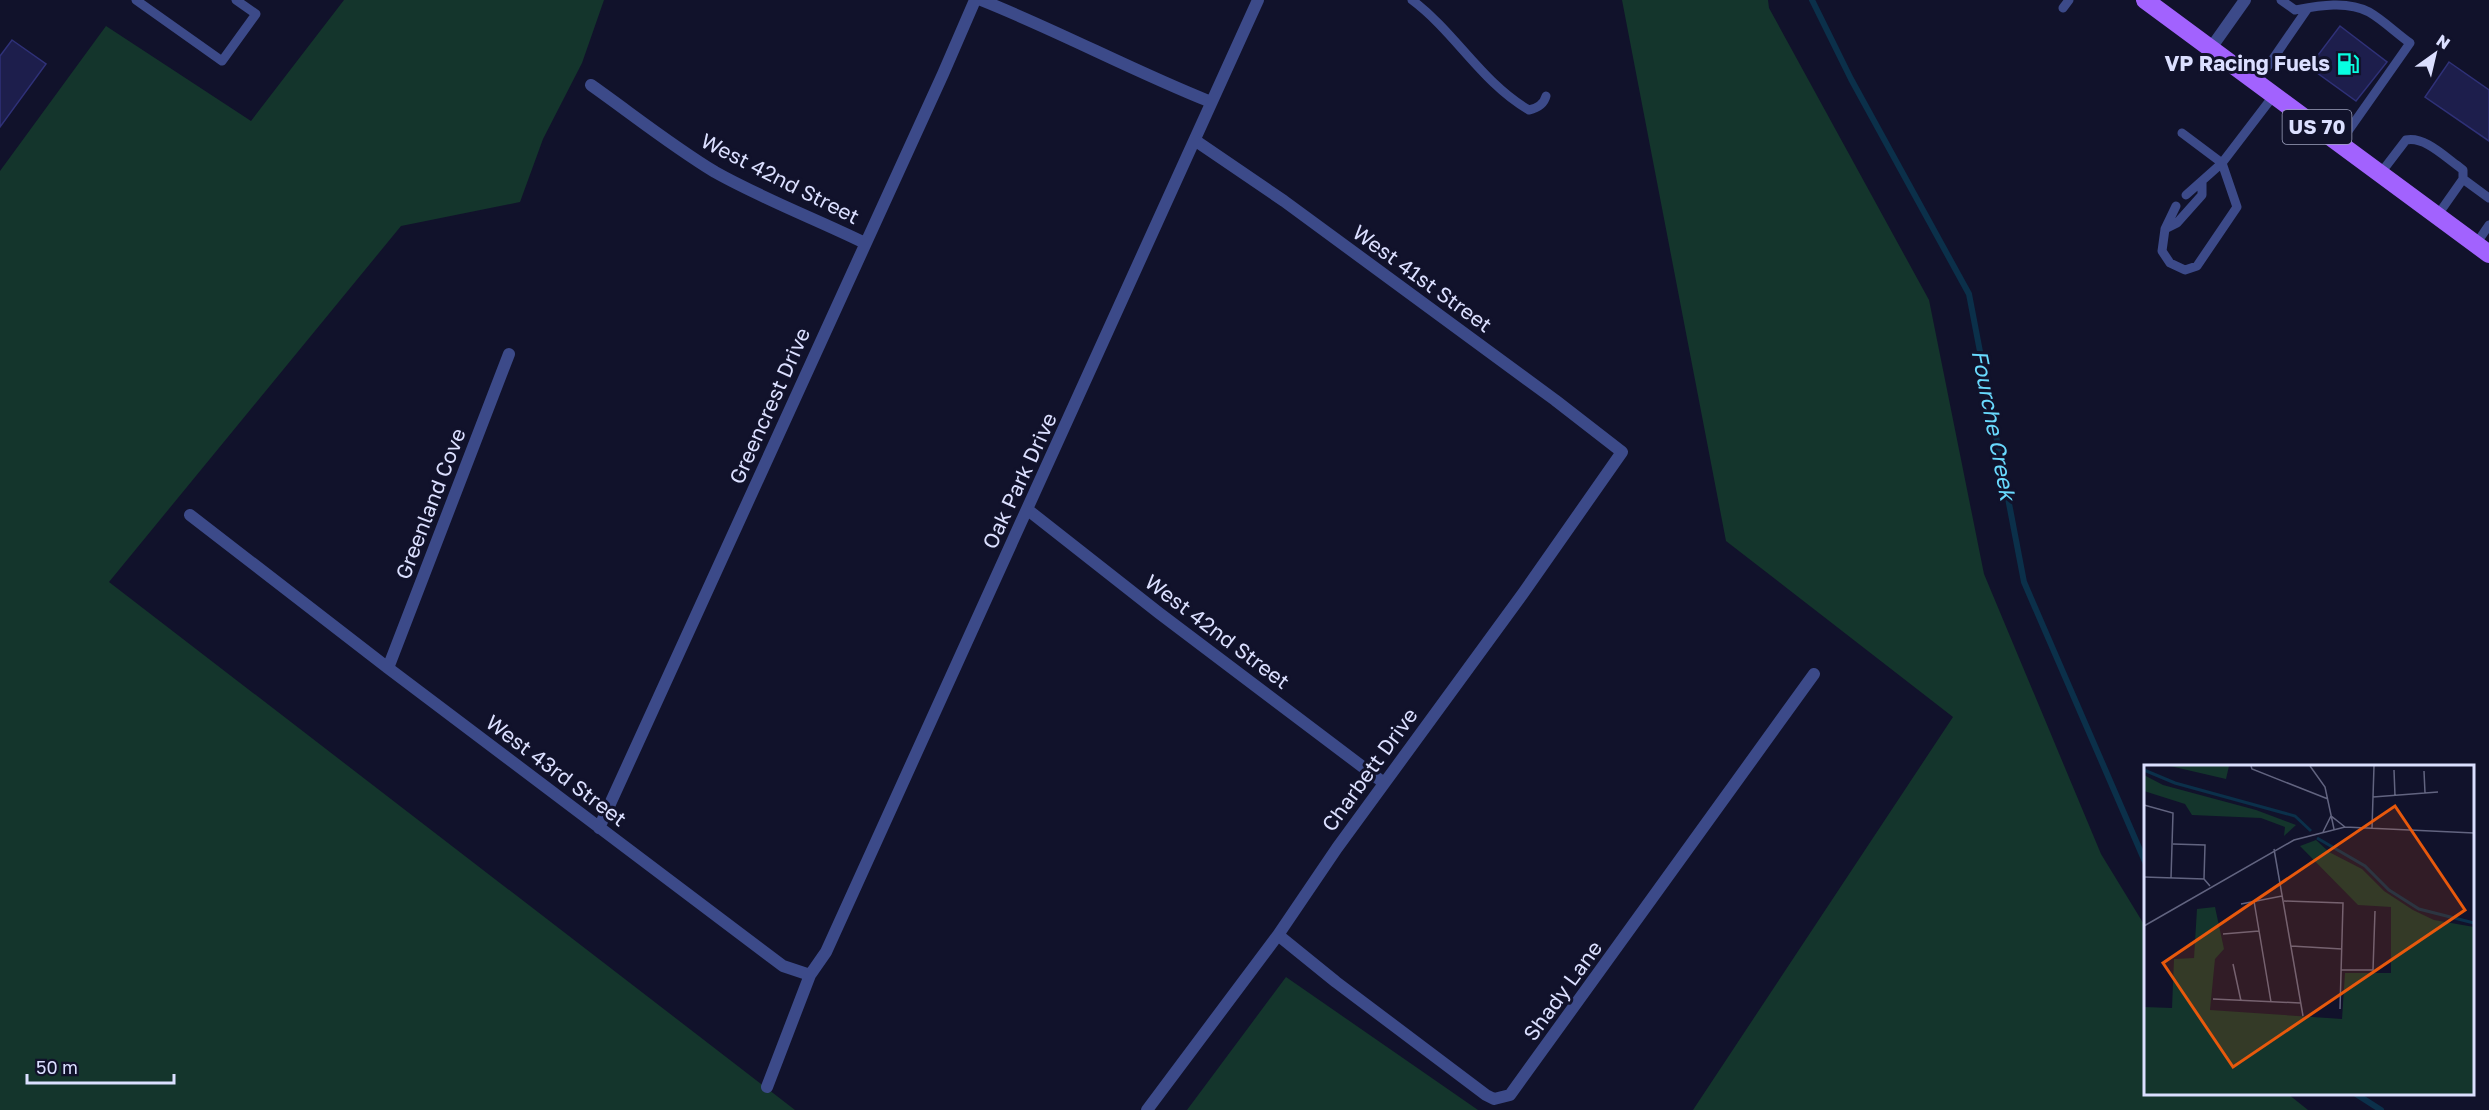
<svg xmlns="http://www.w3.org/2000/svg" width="2489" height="1110" viewBox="0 0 2489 1110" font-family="'Golos Text',sans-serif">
	<rect width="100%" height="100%" fill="#11122b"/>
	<path fill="#14352c" d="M344 0H604L582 63 543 139 520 202 401 226 109 582 795 1110H0V171L106 26 251 121Z
		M1622 0H1768L1769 8 1929 300 1984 574 2101 854 2145 926 2146 1094H2288L2308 1110H1693L1953 717 1726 541Z
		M1286 977 1478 1110H1187Z"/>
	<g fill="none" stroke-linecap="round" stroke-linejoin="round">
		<path stroke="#0b304a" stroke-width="6" d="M1812 0 1851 79 1969 294 2024 582 2146 864
			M2356 1094 2381 1110"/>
	</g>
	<path fill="#1d1e4c" stroke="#2f3178" stroke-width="1.5" d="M2340 26 2387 62 2356 101 2309 67Z
		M12 40 46 64 0 127V56Z
		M2449 62 2489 90V141L2425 97Z"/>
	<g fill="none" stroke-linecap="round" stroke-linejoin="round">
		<path stroke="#3c4a89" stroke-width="9" d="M136 0 222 61 256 14 236 0
			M1412 0C1455 32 1482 83 1529 110 1538 108 1544 104 1546 96
			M2281 0 2295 10C2317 6 2347 0 2369 12 2383 20 2396 33 2410 43L2339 144
			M2063 8 2069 0
			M2257 82 2308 8
			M2380 174 2406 140C2424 136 2444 156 2458 166L2463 170V179L2437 216
			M2463 179 2489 198
			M2186 195 2222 163 2274 95
			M2176 206 2165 229 2162 251 2170 263 2185 270 2197 266 2237 207 2222 163 2182 133
			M2165 229 2177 223 2202 195V182
			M2476 244 2489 225"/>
		<path stroke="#3c4a89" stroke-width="12" d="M981 0C1059 31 1133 71 1211 102
			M2211 48 2245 0
			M591 85C632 114 672 146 715 172 763 199 816 219 865 243
			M1028 510 1159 613 1384 783
			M190 515 388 668 783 966 810 975
			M388 668 509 354
			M599 828 943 74 975 0
			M1278 935 1336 982 1486 1095 1494 1099 1510 1095 1814 674
			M767 1087 810 975 826 952 1258 0
			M1147 1110 1278 935 1337 848 1524 592 1622 452 1555 400 1284 201 1196 141"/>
		<path stroke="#a262fe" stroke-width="18" d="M2145 0 2489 254"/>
	</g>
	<defs>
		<g id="fuel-bare" transform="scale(1.8)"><path d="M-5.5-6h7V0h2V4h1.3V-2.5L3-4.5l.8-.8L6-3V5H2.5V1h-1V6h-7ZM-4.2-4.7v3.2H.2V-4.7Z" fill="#08fee1" stroke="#11122b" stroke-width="2.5" paint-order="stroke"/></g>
	</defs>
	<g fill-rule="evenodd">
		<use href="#fuel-bare" x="2348" y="64"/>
	</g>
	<g text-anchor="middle" stroke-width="6" stroke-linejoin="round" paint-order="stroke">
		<rect fill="#11122b" stroke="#9ea2bf" stroke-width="1.5" x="2282.5" y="110" width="69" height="34" rx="4.5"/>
		<g font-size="20" font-weight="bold" fill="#dbdfff">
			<text x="2317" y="134">US 70</text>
		</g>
		<g font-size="21" font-weight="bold" fill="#dbdfff" stroke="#11122b" text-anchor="end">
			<text x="2330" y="71">VP Racing Fuels</text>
		</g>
		<g font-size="21" fill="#dbdfff" stroke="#11122b">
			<text transform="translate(780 179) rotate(27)" y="7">West 42nd Street</text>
			<text transform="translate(1422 279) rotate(36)" y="7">West 41st Street</text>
			<text transform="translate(770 406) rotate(-66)" y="7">Greencrest Drive</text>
			<text transform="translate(1020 481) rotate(-65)" y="7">Oak Park Drive</text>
			<text transform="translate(431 504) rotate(-69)" y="7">Greenland Cove</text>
			<text transform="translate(1217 632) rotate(37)" y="7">West 42nd Street</text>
			<text transform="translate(1370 770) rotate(-54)" y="7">Charbett Drive</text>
			<text transform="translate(556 771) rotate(37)" y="7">West 43rd Street</text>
			<text transform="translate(1563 991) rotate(-54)" y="7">Shady Lane</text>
		</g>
		<g font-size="22" font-style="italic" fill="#69dafe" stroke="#11122b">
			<text transform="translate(1994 425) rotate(79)" y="8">Fourche Creek</text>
		</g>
	</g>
	<g transform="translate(2144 765)">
		<rect width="330" height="330" fill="#11122b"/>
		<path d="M26 1H85L82 14ZM0 10 19 20 112 45 152 60 140 71 141 62 117 53 48 50 41 39 0 26ZM172 75 185 87 218 104 240 126 269 145 290 155 330 162V329H0V242L28 243 30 194 50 193 53 144 71 142 80 184 71 194 66 245 198 254 201 208H247V142L214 140 156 81Z" fill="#14352c"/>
		<path fill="none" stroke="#0b304a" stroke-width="3" d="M0 5 31 18 151 51 167 66M173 73 221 101 245 125 275 144 330 158"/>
		<path fill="none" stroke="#626480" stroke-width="1.5" d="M107 1 108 4 184 34M166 1 181 22 190 64M250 5 251 31M280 6 281 28M229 32 294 27M0 40 29 48 27 113M228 63 230 1M179 67 187 51 201 62M29 79 61 80 60 114M130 84 159 251M0 112 60 114 66 121M110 136 127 237M140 136 199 138 196 244M97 139 138 131M0 161 150 75 201 62 330 68M79 169 115 166M147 181 198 184M89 199 97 236M197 205H229L231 146M69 234 156 238"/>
		<path fill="#e8590c" fill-opacity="0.15" stroke="#e8590c" stroke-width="3" d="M251 41 321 145 89 302 19 198Z"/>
		<rect width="330" height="330" fill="none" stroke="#dbdfff" stroke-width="3"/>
	</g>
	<g transform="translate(2435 54) rotate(34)" stroke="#11122b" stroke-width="4.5" paint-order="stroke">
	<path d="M0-4.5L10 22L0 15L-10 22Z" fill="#dbdfff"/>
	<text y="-9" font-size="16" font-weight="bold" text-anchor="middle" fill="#dbdfff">N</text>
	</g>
	<path d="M27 1074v9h147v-9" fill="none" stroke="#dbdfff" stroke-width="3"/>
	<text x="36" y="1074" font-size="18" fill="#dbdfff" stroke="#11122b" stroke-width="4.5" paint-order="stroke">50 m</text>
</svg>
